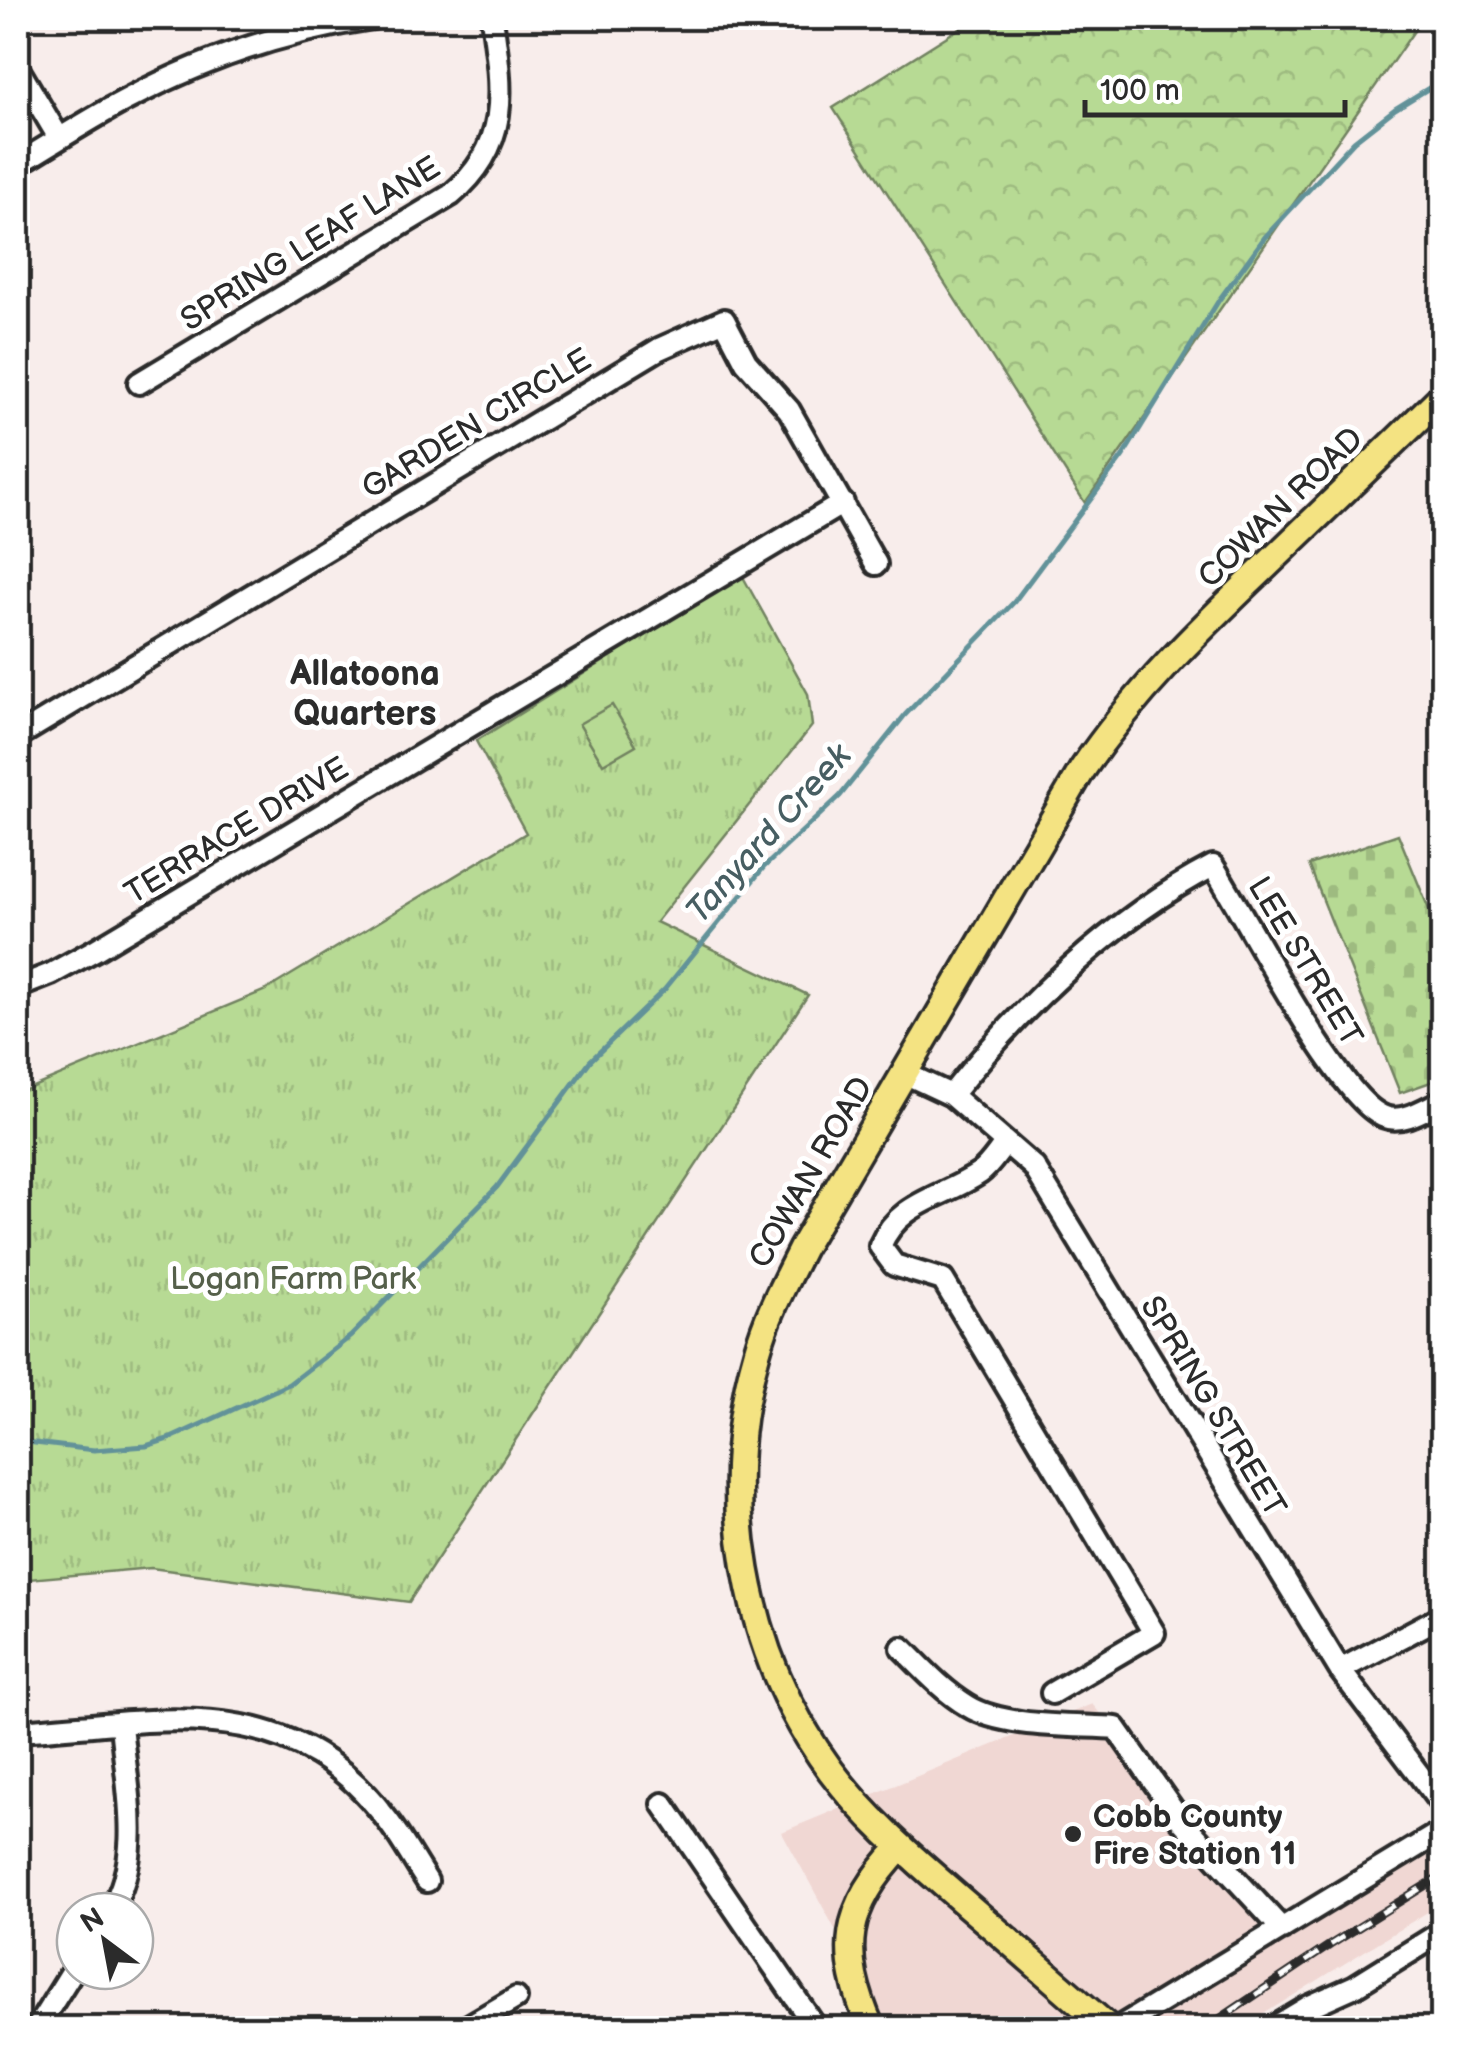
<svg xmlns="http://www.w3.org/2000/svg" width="1460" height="2046" viewBox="0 0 1460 2046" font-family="'Balsamiq Sans',sans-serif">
	<defs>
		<pattern id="forest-crowns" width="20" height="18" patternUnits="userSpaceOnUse" patternTransform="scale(2.5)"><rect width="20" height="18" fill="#b7da94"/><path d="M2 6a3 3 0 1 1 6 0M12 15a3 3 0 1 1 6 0" fill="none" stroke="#9ebb80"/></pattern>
		<pattern id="cemetery-stones" width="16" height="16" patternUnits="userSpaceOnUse" patternTransform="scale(2.5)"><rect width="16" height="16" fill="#b7da94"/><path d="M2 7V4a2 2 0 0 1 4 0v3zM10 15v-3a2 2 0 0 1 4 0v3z" fill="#9ebb80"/></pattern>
		<pattern id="park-tufts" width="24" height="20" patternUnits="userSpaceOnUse" patternTransform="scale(2.5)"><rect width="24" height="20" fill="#b7da94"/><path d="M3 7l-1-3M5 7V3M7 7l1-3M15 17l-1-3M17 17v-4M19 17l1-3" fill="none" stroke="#9ebb80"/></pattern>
	</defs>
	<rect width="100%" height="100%" fill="#f8edeb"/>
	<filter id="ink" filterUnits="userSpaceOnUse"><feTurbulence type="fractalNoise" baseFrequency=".01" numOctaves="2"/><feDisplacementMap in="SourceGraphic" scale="20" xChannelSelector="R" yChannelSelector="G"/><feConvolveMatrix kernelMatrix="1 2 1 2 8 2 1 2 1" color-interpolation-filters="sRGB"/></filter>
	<g filter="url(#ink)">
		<path fill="#f0d7d3" d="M1092 1704 1289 1939 1442 1842V1903L1241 2028H889L782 1832Z"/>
		<path fill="url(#forest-crowns)" stroke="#718260" stroke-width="2.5" d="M976 18H1423L1085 503 833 108Z"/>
		<path fill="url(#cemetery-stones)" stroke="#718260" stroke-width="2.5" d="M1398 834 1442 941V1078L1400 1093 1309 865Z"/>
		<path fill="url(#park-tufts)" stroke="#718260" stroke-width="2.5" d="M742 575 808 694 812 726 656 922 808 995 409 1602 151 1568 18 1580V1093L266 990 526 833 476 741Z"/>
		<path fill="#b7da94" stroke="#718260" stroke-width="2.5" d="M612 705 636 745 603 764 579 724Z"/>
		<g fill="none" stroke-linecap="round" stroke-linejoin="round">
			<path stroke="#629299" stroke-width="5" d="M18 1441 94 1450 146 1446 171 1438 289 1384 351 1336 497 1187 590 1061 665 989 764 867 840 796 905 715 1014 602 1123 456 1219 300 1265 237 1354 141 1395 109 1442 80"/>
			<g stroke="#2b2b2b" stroke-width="28">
				<path id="minor" d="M20 72 59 138
					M18 164C53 143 88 120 124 101 203 59 285 31 373 18
					M139 383 451 195C512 144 502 89 492 18
					M18 736 659 349 724 320 746 362 789 410 876 564
					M18 987 51 974 95 950 843 503
					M904 1073 951 1095 1034 1167 1340 1670 1442 1805
					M951 1095C1021 1007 1113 918 1213 866 1245 915 1339 1102 1385 1117 1403 1124 1426 1108 1442 1101
					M1006 1143C998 1152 990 1166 980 1173 943 1198 899 1201 880 1246L894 1265 943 1280 1154 1633 1052 1693
					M902 1648C923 1669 943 1691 968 1706 1003 1728 1074 1725 1116 1728L1179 1818 1282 1929
					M1340 1670 1442 1616
					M18 1731C157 1722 287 1688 385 1817 401 1837 413 1860 427 1881
					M663 1804 816 2028
					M110 1911C145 1856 126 1786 121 1724
					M37 2028 75 1967
					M465 2028 516 1998
					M1118 2028 1442 1831
					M1273 2028 1308 2007 1355 1986 1442 1932"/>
			</g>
			<g stroke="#2b2b2b" stroke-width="32">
				<path id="major" d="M871 2028C838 1952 843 1908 901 1847
					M1109 2028C1061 1987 1014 1945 966 1904 918 1862 869 1822 831 1771 744 1653 716 1492 757 1352 767 1315 785 1282 802 1248L1082 770C1135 692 1198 631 1266 566 1325 509 1384 453 1442 396"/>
			</g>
			<use href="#minor" stroke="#fff" stroke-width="20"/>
			<use href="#major" stroke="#f4e382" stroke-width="25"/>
			<g stroke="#2b2b2b" stroke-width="9">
				<path id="rail" d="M1206 2028 1330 1945 1442 1875"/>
			</g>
			<use href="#rail" stroke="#fff" stroke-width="5" stroke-dasharray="15" stroke-linecap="butt"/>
		</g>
	</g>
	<circle fill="#2b2b2b" stroke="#fff" stroke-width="4" cx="1073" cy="1834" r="10"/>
	<g text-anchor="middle" stroke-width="10" stroke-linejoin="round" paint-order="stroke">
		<g font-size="32" fill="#2b2b2b" stroke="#fff">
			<text transform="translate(310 243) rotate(-32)" y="11">SPRING LEAF LANE</text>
			<text transform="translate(476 423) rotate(-31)" y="11">GARDEN CIRCLE</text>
			<text transform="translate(1280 507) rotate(-44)" y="11">COWAN ROAD</text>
			<text transform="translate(236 830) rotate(-31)" y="11">TERRACE DRIVE</text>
			<text transform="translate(1306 961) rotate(59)" y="11">LEE STREET</text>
			<text transform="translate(810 1172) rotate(-60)" y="11">COWAN ROAD</text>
			<text transform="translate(1214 1406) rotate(59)" y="11">SPRING STREET</text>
		</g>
		<g font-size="32" fill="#55604a" stroke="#fff">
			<text x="293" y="1289">Logan Farm Park</text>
		</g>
		<g font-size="32" font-weight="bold" fill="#2b2b2b" stroke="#fff" text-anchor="start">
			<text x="1093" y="1827">Cobb County<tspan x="1093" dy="37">Fire Station 11</tspan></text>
		</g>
		<g font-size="35" font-weight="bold" fill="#2b2b2b" stroke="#fff">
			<text x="365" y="685">Allatoona<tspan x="365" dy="40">Quarters</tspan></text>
		</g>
		<g font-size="35" font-style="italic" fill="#475e62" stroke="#fff">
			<text transform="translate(768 833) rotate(-48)" y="12">Tanyard Creek</text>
		</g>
	</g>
	<rect width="1460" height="2046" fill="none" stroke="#fff" stroke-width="60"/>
	<rect x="30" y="30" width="1400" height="1986" fill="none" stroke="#2b2b2b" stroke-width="4" filter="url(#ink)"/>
	<g transform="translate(105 1941) rotate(328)"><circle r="48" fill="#ffffff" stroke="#aaaaaa" stroke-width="2.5"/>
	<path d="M0-8L18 38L0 25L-18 38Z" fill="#2b2b2b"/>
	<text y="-15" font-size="28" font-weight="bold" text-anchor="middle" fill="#2b2b2b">N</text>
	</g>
	<path d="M1085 100v15h260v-15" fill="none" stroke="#2b2b2b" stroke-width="5"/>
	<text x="1100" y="100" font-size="30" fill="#2b2b2b" stroke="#ffffff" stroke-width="8" paint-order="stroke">100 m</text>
</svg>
